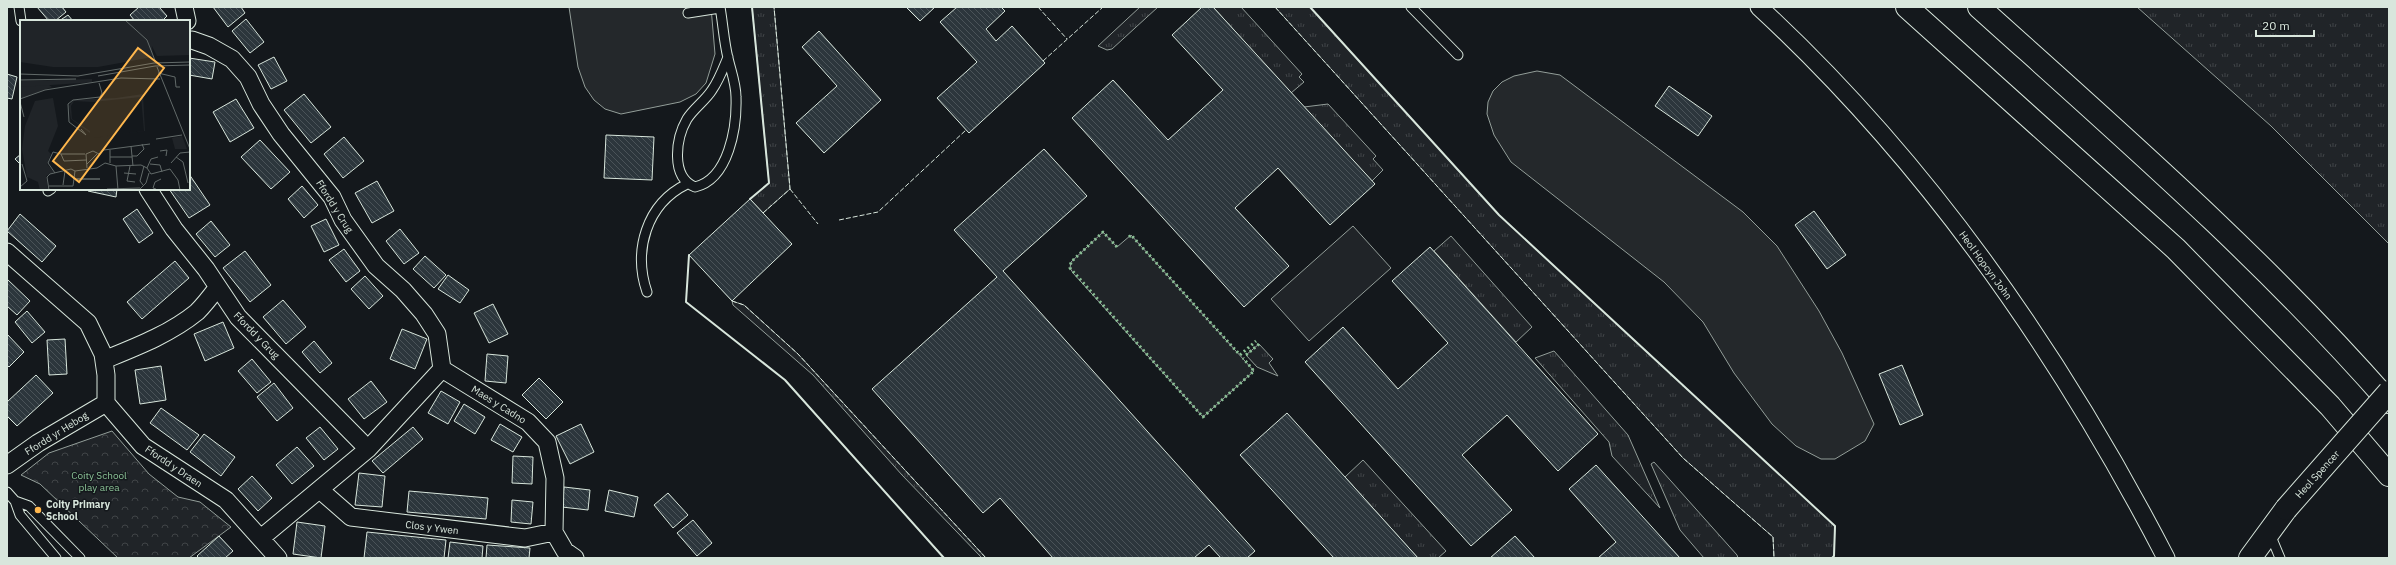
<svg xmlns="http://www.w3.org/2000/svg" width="2396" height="565" viewBox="0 0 2396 565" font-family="'IBM Plex Sans',sans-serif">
	<defs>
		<pattern id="grass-tufts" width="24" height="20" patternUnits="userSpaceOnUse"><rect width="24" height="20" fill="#202428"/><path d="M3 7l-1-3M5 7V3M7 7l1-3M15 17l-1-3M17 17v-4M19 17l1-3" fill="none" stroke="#404447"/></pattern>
		<pattern id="forest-crowns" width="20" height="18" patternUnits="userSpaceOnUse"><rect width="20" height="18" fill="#202428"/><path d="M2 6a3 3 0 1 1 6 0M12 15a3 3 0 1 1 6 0" fill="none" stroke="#404447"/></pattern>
		<pattern id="building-back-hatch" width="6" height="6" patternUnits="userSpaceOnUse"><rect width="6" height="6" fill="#2c363c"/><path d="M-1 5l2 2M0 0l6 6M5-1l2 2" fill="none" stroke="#4a5358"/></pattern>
	</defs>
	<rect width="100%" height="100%" fill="#14181c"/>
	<path fill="url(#grass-tufts)" stroke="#939e99" d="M752 7H774L790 189 763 213 750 199 769 183Z
		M1140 7H1158L1112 49 1107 50 1098 46Z
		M1213 7H1241L1302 74 1299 77 1304 82 1291 93Z
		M1275 7H1310L1499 215 1835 526 1834 556 1832 558H1774L1773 537 1683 458Z
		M2137 7H2389V244L2271 126Z
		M1328 104 1376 156 1373 159 1383 170 1372 181 1304 107Z
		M1451 236 1532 327 1516 342 1434 251Z
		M732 301 744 305 798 354 986 558H982L902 475 813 375 733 305Z
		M1259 344 1273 359 1269 363 1278 376 1257 367 1246 355Z
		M1554 351 1628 435 1660 508 1612 456 1609 442 1535 358Z
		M1363 460 1446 551 1438 558H1418L1345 477Z
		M1654 462 1737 555 1738 558H1704L1680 530 1651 464Z"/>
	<path fill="url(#forest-crowns)" stroke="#939e99" d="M112 431 149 474 178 497 200 502 231 527 189 558H118L40 484 21 475 49 453Z"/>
	<path fill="#202428" stroke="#939e99" d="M1353 226 1391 268 1309 341 1271 299Z
		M1103 232 1117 247 1131 235 1254 371 1203 417 1073 273 1070 268 1071 262Z"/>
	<path fill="#24282b" stroke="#939e99" d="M569 7H711L715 54 706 83 696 94 680 102 621 114 605 109 594 100 585 87 578 67Z
		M1537 71 1560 75 1743 212 1777 246 1819 311 1842 353 1874 424 1865 441 1835 459H1821L1796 446 1772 424 1734 373 1703 322 1664 282 1511 162 1494 135 1487 114 1488 102 1493 91 1502 82 1514 76Z"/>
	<path fill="url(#building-back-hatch)" stroke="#d8e6dc" d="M37 7H62L66 12 55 21H49Z
		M139 7H159L167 16 162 21H135L130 15Z
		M213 7H241L245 13 228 27Z
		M906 7H935L920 21Z
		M957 7H1001L1005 11 986 29 996 41 1012 26 1045 63 969 133 937 98 977 62 940 22Z
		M1202 7H1213L1375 184 1330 225 1278 168 1235 208 1289 266 1244 307 1072 118 1113 80 1168 140 1223 90 1172 35Z
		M68 15 73 21H59Z
		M246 19 264 42 250 53 232 31Z
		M819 31 881 100 824 153 796 123 837 86 802 47Z
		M274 57 287 81 271 89 258 65Z
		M189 58 215 62 212 79 189 75Z
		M7 74 17 77 12 99 7 98Z
		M1669 86 1712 116 1698 136 1655 106Z
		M304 94 331 127 311 143 284 110Z
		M236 99 254 128 230 142 213 112Z
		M606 135 654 137 652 180 604 178Z
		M344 137 364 161 343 178 324 154Z
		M260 140 290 172 271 189 241 157Z
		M1044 149 1087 196 1003 271 1255 551 1247 558H1221L1209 545 1194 558H1053L1000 498 983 513 872 389 997 277 954 230Z
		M21 154V165L15 159Z
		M189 174 210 205 189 218 169 189H189Z
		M377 181 394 211 372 223 355 193Z
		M302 186 318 205 304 218 288 199Z
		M88 189H117L116 197 88 191Z
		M750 199 792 244 732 301 689 255Z
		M137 209 153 233 139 243 123 219Z
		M1814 211 1846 255 1827 269 1795 225Z
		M20 214 56 246 42 262 7 231Z
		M326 219 339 245 324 252 311 226Z
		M211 221 230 245 215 257 196 234Z
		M400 229 419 253 404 264 386 241Z
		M1430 247 1598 434 1558 471 1507 415 1462 455 1512 510 1471 546 1305 362 1343 327 1398 389 1448 343 1392 281Z
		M344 249 360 271 346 282 329 260Z
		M245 251 271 285 250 302 223 268Z
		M425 256 446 275 434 288 413 269Z
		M175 261 189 278 142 319 127 302Z
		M448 275 469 290 460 303 438 289Z
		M365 276 383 296 369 309 351 289Z
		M7 279 30 301 17 315 7 306Z
		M283 300 306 327 286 344 263 317Z
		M493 304 508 334 489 343 474 313Z
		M27 311 45 332 32 343 15 322Z
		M223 322 234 348 205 361 194 334Z
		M402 329 427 339 415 369 390 359Z
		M7 334 24 352 9 367 7 365Z
		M65 339 67 374 49 375 47 340Z
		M314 341 332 363 320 373 302 352Z
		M487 354 508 356 506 383 485 381Z
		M252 359 271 382 257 393 238 371Z
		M1902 365 1923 415 1900 425 1879 374Z
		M161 366 166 400 140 404 135 370Z
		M36 375 53 393 17 426 7 416V402Z
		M539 378 563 402 546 419 522 395Z
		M371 381 387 402 364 419 348 399Z
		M274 383 293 408 277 421 257 397Z
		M441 391 460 402 448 424 428 413Z
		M464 404 485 417 475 434 454 421Z
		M161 408 199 435 187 450 150 423Z
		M1287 413 1345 477 1418 558H1334L1240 455Z
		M500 424 522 437 513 452 491 440Z
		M581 424 594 452 570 464 556 436Z
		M320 427 338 449 324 460 306 438Z
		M413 427 423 439 383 473 372 461Z
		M204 434 235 457 221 476 190 452Z
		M297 447 314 466 292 484 276 465Z
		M513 456 533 457 532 484 512 483Z
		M1596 465 1680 558H1598L1616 542 1569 489Z
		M359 473 385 476 382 507 355 505Z
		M252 476 272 498 258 511 238 489Z
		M564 487 590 490 588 510 562 507Z
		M609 490 638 497 634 517 605 511Z
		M409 491 488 498 486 519 407 512Z
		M668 493 688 515 673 528 654 505Z
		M512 500 533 502 531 524 511 522Z
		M693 520 712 543 697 556 677 533Z
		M297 522 325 526 321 558 293 554Z
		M367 532 446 540 444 558H364Z
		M219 536 233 551 225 558H199L197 556Z
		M1515 536 1535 558H1490Z
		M450 542 483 546 482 558H448Z
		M487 545 530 548 529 558H486Z"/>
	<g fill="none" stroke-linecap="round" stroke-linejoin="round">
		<g stroke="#d8e6dc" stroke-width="11">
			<path id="lane" d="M19 7 21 21
				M720 7C723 24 724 42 728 58 731 71 736 84 736 97 737 127 729 179 695 187 670 177 676 138 687 119 694 108 705 101 712 90 719 80 723 69 728 57
				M1411 7 1458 55
				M688 13 720 8
				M48 191 51 189
				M647 292C633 251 646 204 687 184
				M7 492 15 501 20 515 56 558
				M15 501 29 506 80 558
				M2270 534 2280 558"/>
		</g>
		<g stroke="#d8e6dc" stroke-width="19">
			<path id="street" d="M184 7 187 21
				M1759 7C1928 163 2061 355 2166 558
				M192 40 209 46 232 59 248 77 261 104 281 134 332 197 343 220 376 266 403 290 424 314 437 334 442 369
				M148 189 174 229 206 269 238 317 368 449
				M7 252 88 323 103 354 106 375V403L143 446 226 500 278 558
				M104 360C136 347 170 334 197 312 204 305 211 296 217 288
				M442 369 528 422 547 442 555 478 554 532 565 551 575 558
				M7 465 38 443 106 403
				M320 490 351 517 525 538 554 532
				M261 538 368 449 442 369"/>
		</g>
		<g stroke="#d8e6dc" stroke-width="24">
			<path id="secondary" d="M2250 558 2286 509"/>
		</g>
		<g stroke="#d8e6dc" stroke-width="24">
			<path id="highway" d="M1907 7 2176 249 2330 406 2389 475
				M1979 7C2120 134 2264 259 2389 402"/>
		</g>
		<use href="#lane" stroke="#14181c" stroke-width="9"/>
		<use href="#street" stroke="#14181c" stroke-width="17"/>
		<use href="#secondary" stroke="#14181c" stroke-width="22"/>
		<use href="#highway" stroke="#14181c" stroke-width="22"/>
		<g stroke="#d8e6dc" stroke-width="24" stroke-linecap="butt">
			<path id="secondary-bridge" d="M2286 509 2389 392"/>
		</g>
		<use href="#secondary-bridge" stroke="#14181c" stroke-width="22"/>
		<path stroke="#8ac095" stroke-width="3" stroke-dasharray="2 3" stroke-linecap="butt" d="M1129 237 1131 235 1240 355 1256 341
			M1117 247 1103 232 1071 262 1070 268 1203 417 1254 371 1243 358
			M1246 355 1259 344"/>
		<path stroke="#d8e6dc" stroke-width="1" stroke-dasharray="5 2" stroke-linecap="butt" d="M1038 7 1067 39
			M1275 7 1683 458 1773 537 1774 558
			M1043 61 1103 7
			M790 189 818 224
			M763 213 790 189 774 7
			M839 220 878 212 966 130
			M732 301 744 305 798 354 986 558"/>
		<path stroke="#d8e6dc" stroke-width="2" d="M1310 7 1499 215 1835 526 1834 556 1832 558
			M750 199 769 183 752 7
			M689 255 686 302 785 380 944 558"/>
	</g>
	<circle fill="#ffb74d" stroke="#14181c" stroke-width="1.5" cx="38" cy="510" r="4"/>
	<g text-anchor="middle" stroke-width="3" stroke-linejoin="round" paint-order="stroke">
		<g font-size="10" fill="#d8e6dc" stroke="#14181c">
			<text transform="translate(335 206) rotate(58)" y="4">Ffordd y Crug</text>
			<text transform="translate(1986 265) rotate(54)" y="4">Heol Hopcyn John</text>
			<text transform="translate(257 335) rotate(46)" y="4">Ffordd y Grug</text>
			<text transform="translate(499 404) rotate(32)" y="4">Maes y Cadno</text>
			<text transform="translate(56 433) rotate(-32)" y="4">Ffordd yr Hebog</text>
			<text transform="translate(174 466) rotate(34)" y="4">Ffordd y Draen</text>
			<text transform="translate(2317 474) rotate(-48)" y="4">Heol Spencer</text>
			<text transform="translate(432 527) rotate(7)" y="4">Clos y Ywen</text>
		</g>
		<g font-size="10" fill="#8ac095" stroke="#14181c">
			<text x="99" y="479">Coity School<tspan x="99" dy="12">play area</tspan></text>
		</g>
		<g font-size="10" font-weight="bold" fill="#d8e6dc" stroke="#14181c" text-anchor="start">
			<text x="46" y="508">Coity Primary<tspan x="46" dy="12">School</tspan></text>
		</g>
	</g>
	<g transform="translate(20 20)">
		<rect width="170" height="170" fill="#14181c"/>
		<path d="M0 0H170V35L137 36 132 26 133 37 78 47H33L0 42ZM8 65H29L32 67 0 79V67ZM123 74 125 111 73 118 124 111 121 77 73 82 54 81 51 86 52 99 70 111V113L51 99 49 86 53 80 96 78Z" fill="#202428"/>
		<path d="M72 59V62L62 63 0 67V61ZM33 78 38 106 28 131 31 134 27 144 34 152 26 156 28 169 20 170 18 162 7 157 2 129 5 106 15 81Z" fill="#202428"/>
		<path d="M162 116 167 129H155L152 118Z" fill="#202428"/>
		<path fill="none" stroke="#626a69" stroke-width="1" d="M105 0 127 20 136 43M137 47 170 129M138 53 155 57 156 67H160M0 54 58 56 134 43 170 42M78 56 135 46 170 45M0 60 56 59M0 79 25 70 101 58 140 59M0 82 4 97M61 109 66 115 49 102 48 84 53 80 80 77 82 73 79 63M136 119 162 115M111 126 113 146M140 131 147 130 146 136M41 134 44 141 67 140M41 134H65M66 134 73 131 79 134 84 130 130 124M66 134 67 148M112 136H117L124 129 122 124M90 137H112M156 137 163 142 168 163M90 143V130M151 143 160 133 170 132M67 144 77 134M130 144 140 145 142 152M96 146 98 170M110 146 107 161 115 162M127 148 131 139 138 137M150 149 158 160 160 170M35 153 28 143 33 132 41 134M104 153 116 154M55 159H80H57M43 165 45 151M123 165 120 161 124 146M29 166H53L55 151M0 167 7 161 2 144M87 169 120 168M136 169 133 168 135 162 141 159M29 170 27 157 30 154 51 149 55 151 77 148 85 143 96 146 121 145 127 148 131 154 150 149M119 170 126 163 129 153"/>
		<path fill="#ffb74d" fill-opacity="0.15" stroke="#ffb74d" stroke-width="2" d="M118 28 144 48 59 162 33 141Z"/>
		<rect width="170" height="170" fill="none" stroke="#d8e6dc" stroke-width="2"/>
	</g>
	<rect width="2396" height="565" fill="none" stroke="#d8e6dc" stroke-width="16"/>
	<path d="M2256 30v6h58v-6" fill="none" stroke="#d8e6dc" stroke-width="2"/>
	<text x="2262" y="30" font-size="12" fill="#d8e6dc" stroke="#14181c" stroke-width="3" paint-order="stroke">20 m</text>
</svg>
